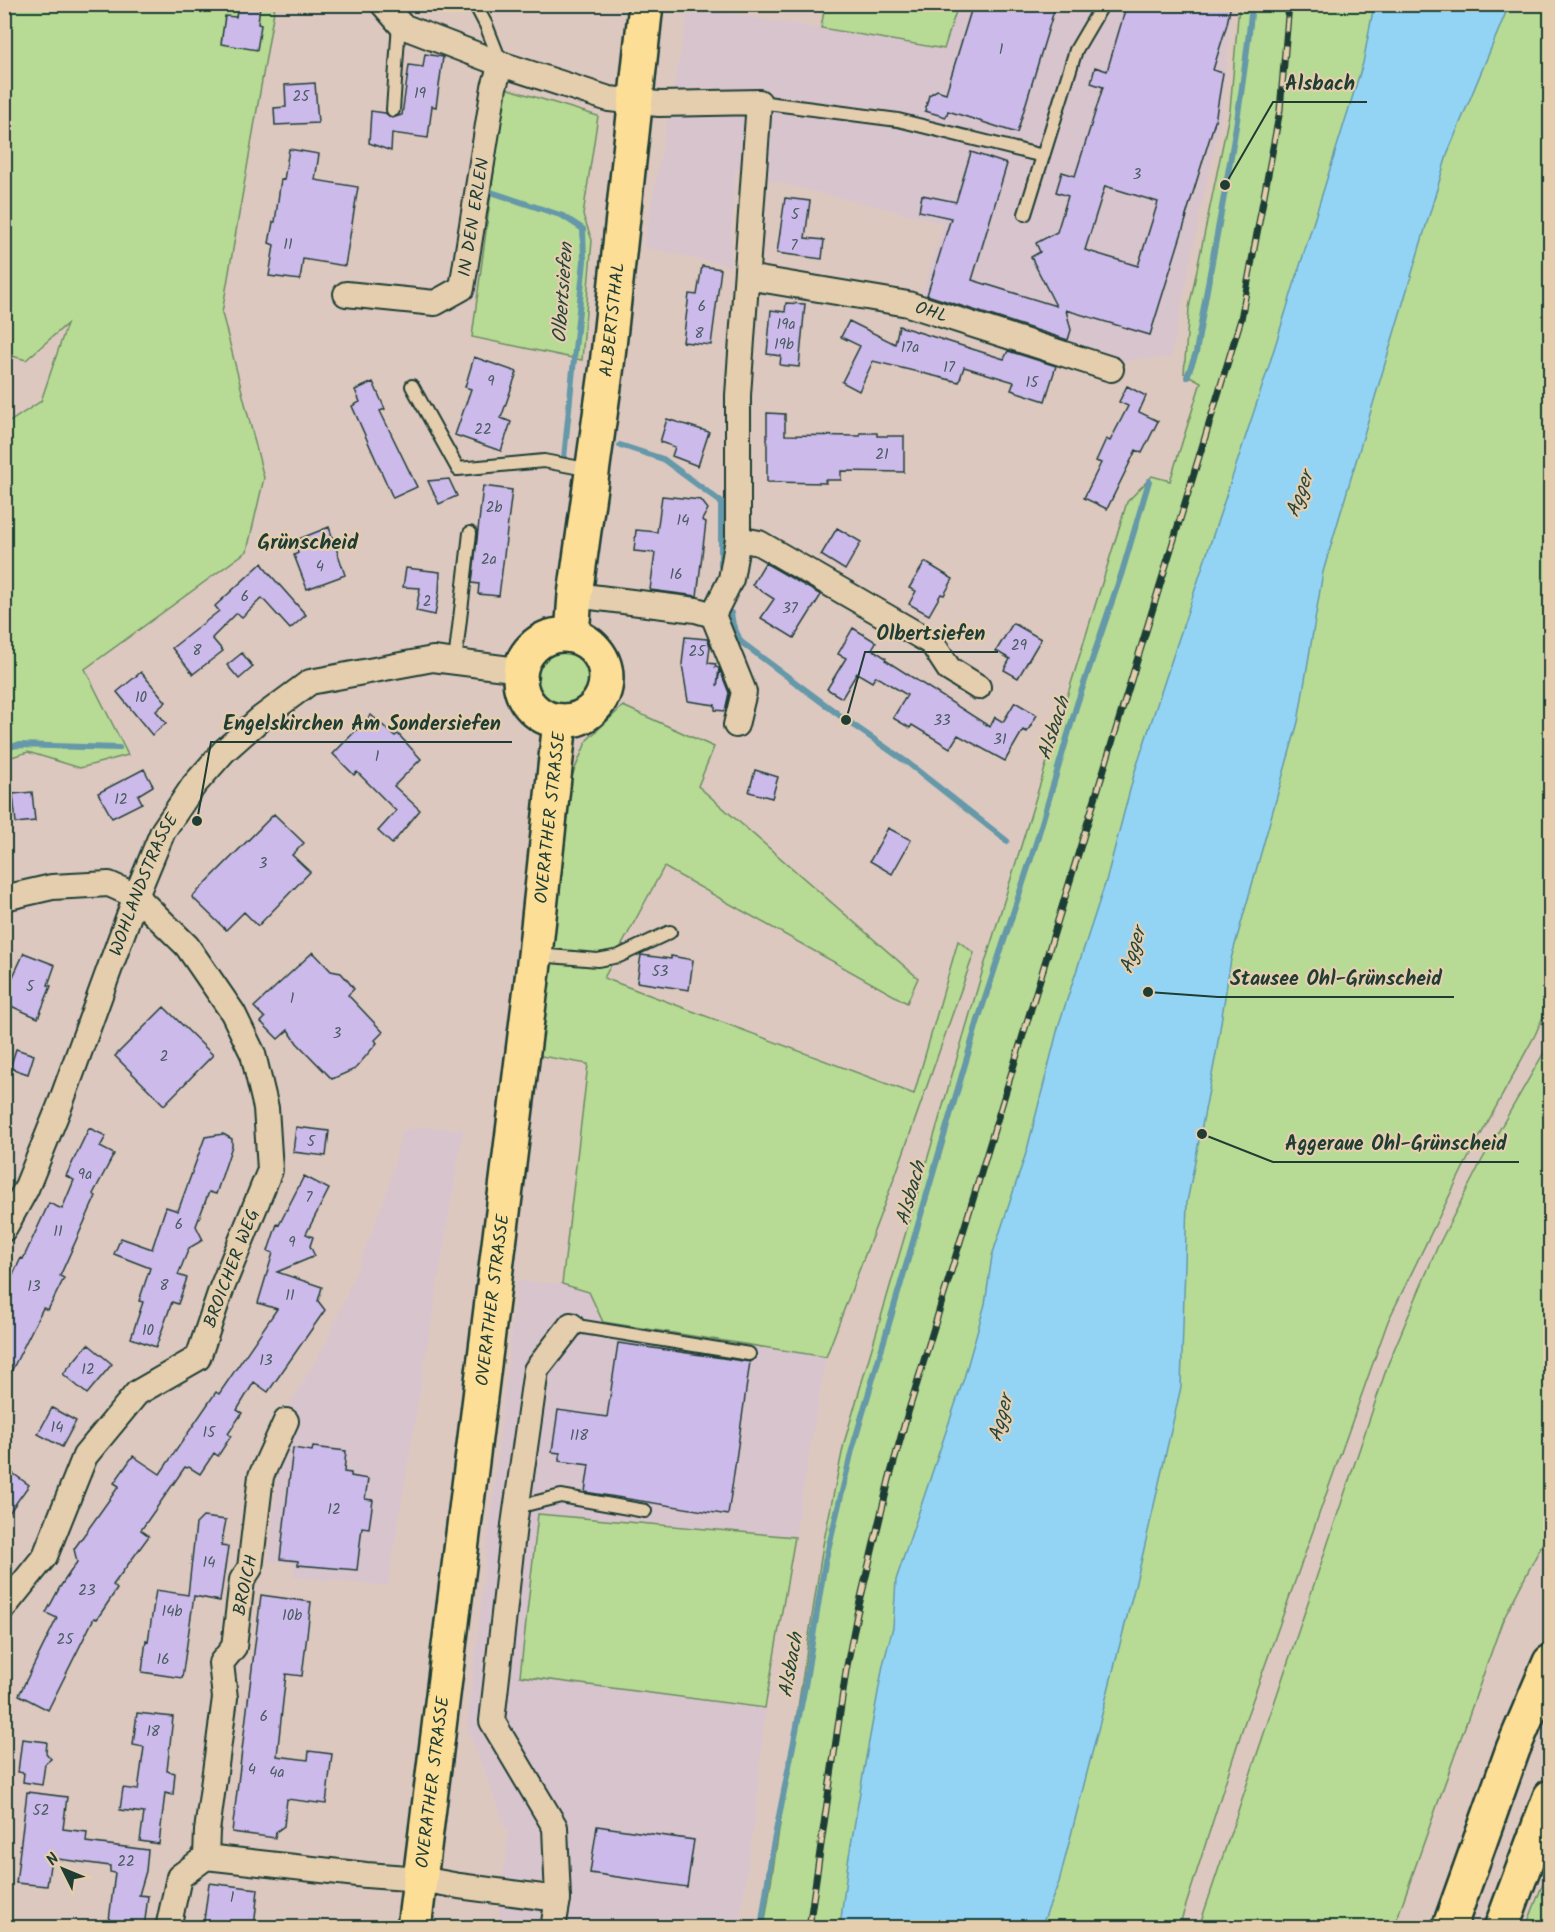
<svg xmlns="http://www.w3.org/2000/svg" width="1555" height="1932" viewBox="0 0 1555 1932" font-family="Kalam,sans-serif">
	<rect width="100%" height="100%" fill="#ddc8c0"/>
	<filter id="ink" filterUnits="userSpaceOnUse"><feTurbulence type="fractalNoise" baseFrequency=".0167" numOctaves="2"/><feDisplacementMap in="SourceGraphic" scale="12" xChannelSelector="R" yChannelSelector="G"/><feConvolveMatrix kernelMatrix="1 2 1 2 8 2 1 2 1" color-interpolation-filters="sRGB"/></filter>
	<g filter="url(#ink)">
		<path fill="#d8c4cd" d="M958 5H1232L1221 120 1201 209 1171 358 1109 361 921 299 943 223 764 179 735 169 730 266 643 247 689 7 944 49Z
			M426 1127 463 1130 388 1586 293 1577 294 1564 269 1561 281 1441 293 1419 288 1407 327 1341 352 1282 389 1186 402 1130Z
			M517 1281 562 1284 589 1292 603 1322 826 1357 766 1703 755 1816 739 1927H497L508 1833 467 1727Z"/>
		<path fill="#b7da94" stroke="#6b8c64" stroke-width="1.5" d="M5 5H275L222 313 264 478 247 551 85 669 128 755 80 768 28 752 5 759V425L41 401 67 324 26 360 5 354Z
			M825 5V4L958 5 944 49 821 28Z
			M1239 5H1550V1001L1535 1035 1465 1164 1388 1321 1243 1727 1179 1927 764 1928 823 1545 844 1443 984 966 1127 502 1152 476 1170 481 1201 382 1184 373 1189 308 1230 110Z
			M505 88 598 116 583 215 592 240 582 360 472 337Z
			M533 677a30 30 0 1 1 60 0a30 30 0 1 1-60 0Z
			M623 706 714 747 698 786 918 978 907 1003 664 867 604 978 914 1094 958 941 974 953 897 1171 826 1357 603 1322 589 1292 562 1284 588 1064 535 1055 572 776 587 740Z
			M1550 1042V1529L1502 1622 1394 1927H1199L1388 1364 1437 1248 1482 1160Z
			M538 1514 795 1537 765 1708 520 1676Z
			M1550 1865V1927H1526Z"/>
		<path fill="#93d4f5" stroke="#6598a8" stroke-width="1.5" d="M1374 5H1509L1448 152 1323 572 1298 722 1231 959 1216 1054 1187 1202 1181 1387 1141 1562 1059 1882 1041 1927H840L848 1862 864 1769 883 1665 893 1627 896 1580 964 1378 985 1304 992 1256 1027 1150 1059 1024 1106 881 1135 771 1266 375 1363 63Z"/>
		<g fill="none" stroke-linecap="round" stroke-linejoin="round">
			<path stroke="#6598a8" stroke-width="6" d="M491 192 563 216 583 229 584 261 564 458
				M1187 377 1196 353C1215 237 1241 122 1252 4
				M620 445 663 459 721 502V566
				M731 613 733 625 741 642 846 720 908 763 1007 841
				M4 749 17 745 119 748
				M761 1928 773 1846 805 1686 825 1562 852 1450 978 1020 1036 843 1077 704 1122 572 1149 481"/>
		</g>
		<path fill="#ccbaeb" stroke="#1f3d34" stroke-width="1.5" fill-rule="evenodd" d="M238 4H260L258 24 261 25 257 50 221 44 225 16 236 17Z
			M973 4H1056L1017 133 948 111 946 117 925 111 929 95 937 90 946 93Z
			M1127 4H1231L1227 24 1213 70 1223 73 1215 121 1185 219 1187 216 1150 335 1066 310 1071 330 1068 340 927 295 951 218 919 211 922 195 956 202 971 152 1007 164 972 280 1056 306 1031 257 1040 252 1036 243 1057 232 1068 196 1056 192 1062 172 1075 176 1103 87 1091 83 1095 67 1107 71ZM1105 186 1158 202 1138 266 1085 250Z
			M425 54 443 57 436 107 432 106 428 138 392 133 391 151 369 143 371 111 385 113 392 118 402 115 409 65 423 67Z
			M315 83 318 123 275 125 274 108 286 107 285 85Z
			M289 149 319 154 315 180 358 187 345 266 303 259 300 280 269 276 274 245 269 243 273 222H275L281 179 284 180Z
			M785 198 810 201 805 238 824 240 822 259 777 253Z
			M702 266 721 269 711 345 683 342 689 294 697 295Z
			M786 303 805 304 799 367 780 365 781 356 767 354 771 310 785 312Z
			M849 321 895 344 899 326 1004 359 1008 351 1056 366 1045 401 1011 390 1014 382 964 367 959 382 873 361 859 391 842 382 860 346 841 337Z
			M474 357 517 372 501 418 511 422 501 451 455 435 471 389 465 387Z
			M373 382 385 409 380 411 417 487 393 498 352 406 360 402 355 390Z
			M1127 386 1146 396 1139 412 1158 421 1142 453 1136 450 1107 509 1084 498 1101 463 1096 461 1106 439 1110 441 1128 406 1119 402Z
			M767 413 785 414V435L860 436V433H877V436H904V472L841 471V480H825L826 483 767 482Z
			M667 419 709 432 698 466 672 456 675 447 660 442Z
			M449 479 457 496 439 504 428 481Z
			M483 486 512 490 499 596 478 594 479 584 472 583Z
			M662 496 701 500 708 509 702 520 706 522 697 596 650 590 655 553 634 551 636 530 657 532Z
			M329 527 345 575 307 589 294 555 298 553 294 541Z
			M837 528 861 542 845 570 821 555Z
			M925 562 953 579 944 595 941 594 929 615 909 604 916 591 909 588Z
			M262 563 267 571 306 615 290 629 262 598 242 617 237 613 212 638 223 651 193 674 172 648 219 611 215 606Z
			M765 563 821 595 794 638 761 618 774 599 752 585Z
			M406 568 440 572 439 592 435 615 416 611 420 588 403 587Z
			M1013 623 1041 639 1018 678 1004 670 1010 659 996 651Z
			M853 628 876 642 872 649 886 658 885 660 990 727 995 717 1003 722 1015 702 1037 715 1027 732 1023 730 1005 761 958 735 950 748 912 725 910 728 893 718 907 695 876 676 872 682 857 673 842 698 827 689 846 658 838 654Z
			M685 637 707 639 710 646 708 663 716 664 715 667 719 668 717 686 720 670 729 693 725 711 715 710V705L688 701 682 664Z
			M242 653 253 667 239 679 227 665Z
			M141 672 166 702 156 711 166 723 152 735 117 692Z
			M371 715 395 736 398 734 421 759 394 786 420 810 392 844 378 831 396 811 357 772 354 775 333 754Z
			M144 769 153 786 138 795 142 803 112 818 98 793Z
			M755 770 778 777 772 798 749 792Z
			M32 792 35 821 16 823 13 794Z
			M274 814 304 843 292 855 310 872 258 926 244 912 226 930 192 897Z
			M888 828 911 840 892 874 870 861Z
			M313 952 331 971 341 973 348 981 354 989 348 995 383 1032 375 1040 377 1043 355 1069 332 1079 297 1043 288 1030 278 1039 261 1022 265 1018 254 1007Z
			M24 953 55 965 48 985 51 986 38 1018 4 1003V996Z
			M641 955 671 959V956L693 960 689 990 637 982Z
			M164 1007 213 1055 164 1105 115 1056Z
			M16 1049 34 1055 28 1074 10 1068Z
			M296 1127 329 1131 326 1156 293 1152Z
			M89 1128 106 1136 100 1147 114 1154 93 1194 96 1196 60 1276 64 1278 48 1310 43 1308 4 1386V1294L21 1258 23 1259 49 1203 62 1209 74 1180 66 1176Z
			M223 1134 232 1139V1146L216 1194 209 1192 196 1226 203 1240 189 1248 178 1275 187 1278 178 1304 172 1302 156 1347 131 1338 143 1302 139 1301 150 1268 114 1254 121 1238 152 1249 166 1207 178 1211 205 1137Z
			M304 1176 329 1189 306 1234 313 1237 310 1246 315 1256 277 1272 322 1287 318 1301 325 1310 268 1392 254 1382 237 1410 242 1413 228 1434 231 1436 218 1456 214 1453 200 1474 189 1467 187 1468 185 1467 141 1530 149 1536 113 1585 117 1589 97 1619 94 1618 48 1710 19 1695 57 1618 46 1613 60 1587 77 1562 74 1549 119 1486 114 1483 133 1456 160 1474 216 1392 219 1394 277 1309 258 1303 273 1253 268 1251 277 1224 279 1225Z
			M618 1343 750 1362 728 1515 585 1492 589 1465 559 1461 560 1453 552 1452 558 1410 607 1417Z
			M88 1344 112 1364 87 1394 63 1374Z
			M52 1408 76 1421 62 1447 38 1434Z
			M313 1447 346 1451 344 1472 351 1473V1476L368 1479 365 1499 373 1500 369 1528 362 1527 357 1570 298 1565V1561L280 1559 293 1448 312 1451Z
			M4 1467 29 1485 4 1520Z
			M203 1517 226 1520 221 1546 228 1547 220 1601 194 1596 182 1678 142 1672 146 1640 148 1641 156 1590 188 1595 196 1524Z
			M261 1595 311 1602 302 1676 286 1674 277 1756 308 1760 309 1751 332 1754 326 1804 287 1799 284 1826 276 1832 275 1838 232 1832Z
			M137 1713 173 1717 167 1771 175 1773 173 1795 165 1793 159 1844 140 1841 144 1813 120 1810 123 1788 138 1790 144 1747 133 1745Z
			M22 1739 47 1742 46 1753 51 1759 45 1764 42 1785 23 1782 24 1773 18 1772Z
			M27 1792 67 1797 63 1829 87 1832 86 1842 148 1850 146 1871 139 1895 148 1896 144 1928H108L115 1873 110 1872V1866L51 1858 47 1886 16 1883Z
			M597 1826 694 1840 687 1887 590 1873Z
			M209 1883 258 1889 254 1928H203Z"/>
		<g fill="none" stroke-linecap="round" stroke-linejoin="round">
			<g stroke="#1f3d34" stroke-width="16">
				<path id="lane" d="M475 4 486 25 501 63
					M759 102 898 120 1043 156
					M393 110 399 23
					M1025 214 1076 50 1103 4
					M412 386 458 469 544 461 591 470
					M455 662 470 533
					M537 955 598 960 619 956 670 932
					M571 1325 749 1354
					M517 1507 561 1496 645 1511"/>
			</g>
			<g stroke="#1f3d34" stroke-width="28">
				<g id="street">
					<path d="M383 4 402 26 501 64 609 99 659 104 759 102 738 395V539L731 579 713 615 696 610 575 595"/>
					<path id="s1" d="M747 277 908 304 1111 369"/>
					<path id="s2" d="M346 294 435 303 462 288 494 87 501 64"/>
					<path d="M738 539 759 543 932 643 949 669 978 687"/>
					<path d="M713 615 744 692 736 725"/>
					<path d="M4 898 52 887 109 884 136 896 187 946 233 1013 253 1054 266 1108 270 1170 221 1290 198 1358 137 1393 85 1456 45 1556 4 1607"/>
					<path id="s3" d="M4 1229 26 1189 60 1105 136 896 163 831 194 785 224 751 260 719 310 682 433 659 519 670"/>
					<path d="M206 1857 207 1831 225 1698 221 1663 234 1647 242 1580 250 1568 261 1476 286 1421"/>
					<path d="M168 1928 179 1877 206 1857 366 1875 421 1879 459 1886 558 1899"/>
					<path d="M553 1928 558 1899 555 1827 492 1721 514 1525 536 1370 571 1325"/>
				</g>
			</g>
			<g stroke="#1f3d34" stroke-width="38">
				<g id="primary">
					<circle cx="563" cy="678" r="43"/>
					<path id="s4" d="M572 635 575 595 607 365 646 4"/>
					<path id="s5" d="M414 1928 535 955 560 721"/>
				</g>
			</g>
			<g stroke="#1f3d34" stroke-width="38">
				<path id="highway" d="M1449 1928 1513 1749 1550 1662
					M1501 1928 1550 1797"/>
			</g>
			<use href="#lane" stroke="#e4cead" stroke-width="12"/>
			<use href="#street" stroke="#e4cead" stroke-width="24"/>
			<use href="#primary" stroke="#fdde96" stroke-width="33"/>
			<use href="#highway" stroke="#fdde96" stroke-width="33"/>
			<g stroke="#1f3d34" stroke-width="7">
				<path id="rail" d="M809 1928 846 1671 857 1614 889 1480 904 1426 1241 319 1280 110 1289 4"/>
			</g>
			<use href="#rail" stroke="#e4cead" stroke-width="4.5" stroke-dasharray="14" stroke-linecap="butt"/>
		</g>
	</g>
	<g text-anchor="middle" stroke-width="4.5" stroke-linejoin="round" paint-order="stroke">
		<g font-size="15" fill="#4a5c62">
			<text x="1001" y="54">1</text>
			<text x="420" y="98">19</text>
			<text x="301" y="101">25</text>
			<text x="1137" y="179">3</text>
			<text x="795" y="219">5</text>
			<text x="288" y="249">11</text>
			<text x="794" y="250">7</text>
			<text x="702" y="311">6</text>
			<text x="786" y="329">19a</text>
			<text x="699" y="338">8</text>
			<text x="784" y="349">19b</text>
			<text x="910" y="352">17a</text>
			<text x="949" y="372">17</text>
			<text x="491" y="386">9</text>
			<text x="1032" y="387">15</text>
			<text x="483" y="434">22</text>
			<text x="882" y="459">21</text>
			<text x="494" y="512">2b</text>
			<text x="683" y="525">14</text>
			<text x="489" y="564">2a</text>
			<text x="320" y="571">4</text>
			<text x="676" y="579">16</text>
			<text x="245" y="601">6</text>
			<text x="427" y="606">2</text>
			<text x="790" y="613">37</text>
			<text x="1019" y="650">29</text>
			<text x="197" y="655">8</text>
			<text x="697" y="656">25</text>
			<text x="141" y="702">10</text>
			<text x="942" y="725">33</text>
			<text x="1000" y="744">31</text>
			<text x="377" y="761">1</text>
			<text x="121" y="804">12</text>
			<text x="263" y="868">3</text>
			<text x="660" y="976">53</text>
			<text x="30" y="991">5</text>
			<text x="292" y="1003">1</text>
			<text x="337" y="1038">3</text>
			<text x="164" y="1061">2</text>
			<text x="311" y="1146">5</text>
			<text x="85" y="1179">9a</text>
			<text x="309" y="1202">7</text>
			<text x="179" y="1229">6</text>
			<text x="58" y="1236">11</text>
			<text x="292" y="1247">9</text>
			<text x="164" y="1290">8</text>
			<text x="34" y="1291">13</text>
			<text x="290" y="1300">11</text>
			<text x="148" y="1335">10</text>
			<text x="266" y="1365">13</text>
			<text x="88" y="1374">12</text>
			<text x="57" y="1432">14</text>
			<text x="209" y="1437">15</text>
			<text x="579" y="1440">118</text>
			<text x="334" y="1514">12</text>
			<text x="209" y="1567">14</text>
			<text x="87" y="1595">23</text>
			<text x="172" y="1616">14b</text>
			<text x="292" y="1620">10b</text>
			<text x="65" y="1644">25</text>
			<text x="163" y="1664">16</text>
			<text x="264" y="1721">6</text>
			<text x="153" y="1736">18</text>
			<text x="252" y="1774">4</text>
			<text x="277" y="1777">4a</text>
			<text x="41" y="1815">52</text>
			<text x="126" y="1866">22</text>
			<text x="232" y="1902">1</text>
		</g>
		<g font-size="18" fill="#1f3d34" stroke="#e4cead">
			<text dy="6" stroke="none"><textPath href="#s2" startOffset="192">IN DEN ERLEN</textPath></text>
			<text dy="6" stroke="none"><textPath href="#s1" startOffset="188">OHL</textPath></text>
			<text dy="6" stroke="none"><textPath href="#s4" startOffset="318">ALBERTSTHAL</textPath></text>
			<text dy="6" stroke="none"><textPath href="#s5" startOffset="1119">OVERATHER STRASSE</textPath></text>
			<text dy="6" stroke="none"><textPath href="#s3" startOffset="372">WOHLANDSTRASSE</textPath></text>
			<text transform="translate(231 1268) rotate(-69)" y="6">BROICHER WEG</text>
			<text dy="6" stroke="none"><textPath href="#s5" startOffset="633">OVERATHER STRASSE</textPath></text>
			<text transform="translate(245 1585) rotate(-78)" y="6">BROICH</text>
			<text dy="6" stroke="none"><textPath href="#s5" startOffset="147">OVERATHER STRASSE</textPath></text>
		</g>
		<g font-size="20" font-style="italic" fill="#25453e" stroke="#e4cead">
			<text transform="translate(562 293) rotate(-86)" y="7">Olbertsiefen</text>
			<text transform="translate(1299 494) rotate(-70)" y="7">Agger</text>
			<text transform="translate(1053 728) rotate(-72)" y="7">Alsbach</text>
			<text transform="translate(1132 950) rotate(-72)" y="7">Agger</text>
			<text transform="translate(910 1193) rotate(-74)" y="7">Alsbach</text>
			<text transform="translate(1000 1418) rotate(-75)" y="7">Agger</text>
			<text transform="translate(790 1665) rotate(-80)" y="7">Alsbach</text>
		</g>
		<g font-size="21" font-weight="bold" fill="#1f3d34" stroke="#e4cead">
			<text x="308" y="549">Grünscheid</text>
		</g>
	</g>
	<path fill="none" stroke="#1f3d34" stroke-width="2" d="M1225 185L1273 102H1367M846 720L865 652H998M197 821L211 742H512M1148 992L1218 997H1454M1202 1134L1273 1162H1519"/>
	<g fill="#1f3d34" stroke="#e4cead" stroke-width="2">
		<circle cx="1225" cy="185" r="6"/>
		<circle cx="846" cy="720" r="6"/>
		<circle cx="197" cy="821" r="6"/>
		<circle cx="1148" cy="992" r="6"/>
		<circle cx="1202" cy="1134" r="6"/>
	</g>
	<g font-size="20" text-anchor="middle" font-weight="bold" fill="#1f3d34" stroke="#e4cead" stroke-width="4.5" stroke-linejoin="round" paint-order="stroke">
		<text x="1320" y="90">Alsbach</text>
		<text x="931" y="640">Olbertsiefen</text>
		<text x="362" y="730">Engelskirchen Am Sondersiefen</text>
		<text x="1336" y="985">Stausee Ohl-Grünscheid</text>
		<text x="1396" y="1150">Aggeraue Ohl-Grünscheid</text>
	</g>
	<rect width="1555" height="1932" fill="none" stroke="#e4cead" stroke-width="24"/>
	<rect x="12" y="12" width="1531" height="1908" fill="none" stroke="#1f3d34" stroke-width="2" filter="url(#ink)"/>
	<g transform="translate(63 1869) rotate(313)" stroke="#e4cead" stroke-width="4.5" paint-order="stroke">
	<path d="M0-4.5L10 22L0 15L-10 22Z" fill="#1f3d34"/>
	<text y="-9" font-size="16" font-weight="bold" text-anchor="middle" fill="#1f3d34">N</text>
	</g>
</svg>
